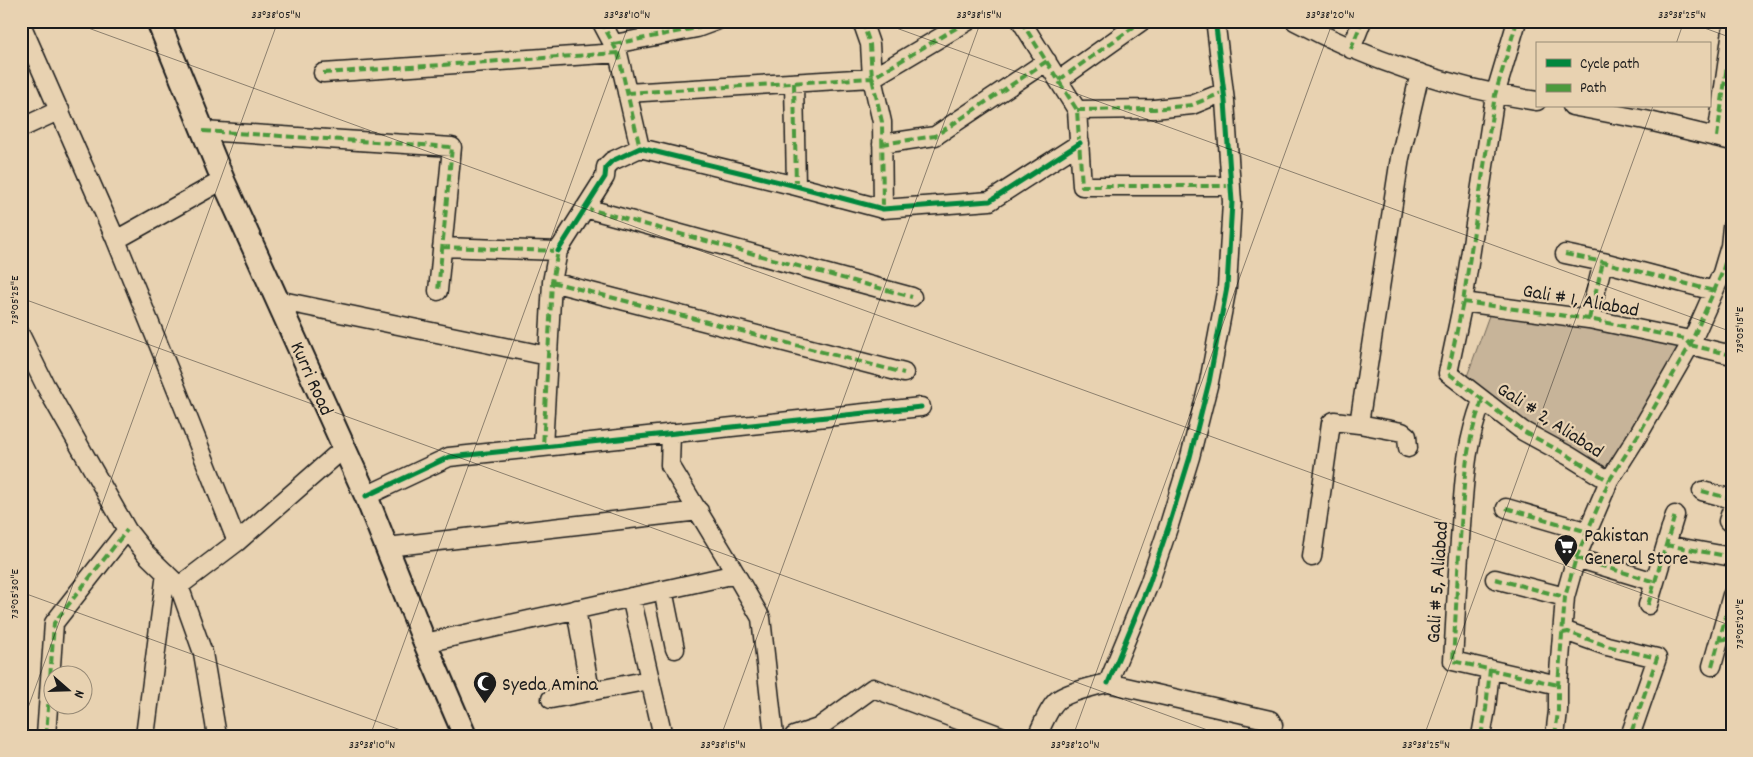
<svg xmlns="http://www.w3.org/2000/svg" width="1753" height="757" viewBox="0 0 1753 757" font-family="Dekko,sans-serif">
	<rect width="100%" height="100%" fill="#e8d2b1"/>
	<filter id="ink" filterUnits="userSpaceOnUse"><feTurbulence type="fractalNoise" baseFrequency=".02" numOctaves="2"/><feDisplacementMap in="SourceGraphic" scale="10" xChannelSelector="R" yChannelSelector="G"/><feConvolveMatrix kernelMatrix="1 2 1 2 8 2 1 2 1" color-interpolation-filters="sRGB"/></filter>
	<g filter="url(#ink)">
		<path fill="#c7b499" stroke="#72685a" d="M1491 310 1686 344 1608 475 1516 421 1466 379Z"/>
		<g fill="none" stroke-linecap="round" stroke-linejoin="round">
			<g stroke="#1c1c1c" stroke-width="21">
				<path id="minor" d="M601 21 618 53 640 148
					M862 21 870 44 872 78 882 122 883 209
					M1021 21 1077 110 1082 186H1231
					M1295 21C1370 61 1452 88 1537 101
					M1517 21 1495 95 1463 302 1448 373 1523 431 1569 456 1609 481
					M21 24 116 240 223 180
					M614 44 697 28 716 21
					M1351 49 1362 21
					M323 73 618 53
					M1059 80 1142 21
					M794 83 796 186
					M627 93 872 78 968 21
					M1572 106 1645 120 1732 141
					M1077 110 1154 109 1192 105 1224 92
					M21 128 60 110
					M203 131 452 147 438 291
					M1717 137 1732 30
					M882 144 935 136 1047 61
					M585 208 912 297
					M116 240 177 390 237 542
					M442 247 558 251 552 282 543 447
					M558 251 605 177 606 167 612 161 640 148 796 186 883 209 990 201 1080 143
					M1565 254 1603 262 1714 291
					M552 282 904 373
					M277 300 548 356
					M1463 302 1589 319 1685 339 1690 345
					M1589 319 1603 262
					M21 336 45 385 127 530 146 554 179 586 237 542 344 448
					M1690 345 1732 355
					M1482 401C1467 441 1465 470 1462 512 1458 562 1456 611 1453 661L1558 685
					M1359 424 1402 432 1407 436 1408 448
					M671 433 670 465 724 554 761 618 774 736
					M1702 491 1732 499
					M366 496 449 457 921 407
					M1506 508 1588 532
					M1732 509 1728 521 1732 523
					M1666 545 1732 557
					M387 547 699 511
					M1312 557 1331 423 1334 421 1359 424 1400 158 1420 73
					M1576 558 1655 582
					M1495 579 1565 597
					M179 586 203 653 217 736
					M663 590 675 649
					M631 597 663 736
					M1648 605 1675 515
					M576 609 590 691
					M1563 633 1568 632 1607 646 1657 658 1630 736
					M425 643 736 574
					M1712 666 1732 595
					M1108 683 1149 584 1169 525 1190 457 1209 382 1227 287 1232 202 1225 101 1216 27 1218 21
					M551 699 650 680
					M46 736 54 623 127 530
					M145 736 166 573
					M794 736 818 728 873 688 1001 736
					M1037 736C1042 726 1050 705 1059 699 1071 691 1095 686 1108 683L1270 720 1273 725 1269 736
					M1481 736 1486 709 1490 669
					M1555 736 1558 711V685L1565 597 1576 558 1609 481 1640 432 1690 345 1722 273 1730 246 1732 227"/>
			</g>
			<g stroke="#1c1c1c" stroke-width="26">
				<path id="major" d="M158 21 223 180 366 496 425 643 465 736"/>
			</g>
			<use href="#minor" stroke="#e8d2b1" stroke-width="18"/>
			<use href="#major" stroke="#e8d2b1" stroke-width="22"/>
			<path stroke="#4c9a3e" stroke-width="4" stroke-dasharray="8 4" stroke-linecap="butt" d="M601 21 618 53 640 148
				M862 21 870 44 872 78 882 122 883 209
				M1021 21 1077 110 1082 186H1231
				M1517 21 1495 95 1463 302 1448 373 1523 431 1569 456 1609 481
				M614 44 697 28 716 21
				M1351 49 1362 21
				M323 73 618 53
				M1059 80 1142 21
				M794 83 796 186
				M627 93 872 78 968 21
				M1077 110 1154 109 1192 105 1224 92
				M203 131 452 147 438 291
				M1717 137 1732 30
				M882 144 935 136 1047 61
				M585 208 912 297
				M442 247 558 251 552 282 543 447
				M1565 254 1603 262 1714 291
				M552 282 904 373
				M1463 302 1589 319 1685 339 1690 345
				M1589 319 1603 262
				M1690 345 1732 355
				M1482 401C1467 441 1465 470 1462 512 1458 562 1456 611 1453 661L1558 685
				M1702 491 1732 499
				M1506 508 1588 532
				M1732 509 1728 521 1732 523
				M1666 545 1732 557
				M1576 558 1655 582
				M1495 579 1565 597
				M1648 605 1675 515
				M1563 633 1568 632 1607 646 1657 658 1630 736
				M1719 640 1732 638
				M1712 666 1732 595
				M46 736 54 623 127 530
				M1481 736 1486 709 1490 669
				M1555 736 1558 711V685L1565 597 1576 558 1609 481 1640 432 1690 345 1722 273 1730 246 1732 227"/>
			<g stroke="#e8d2b1" stroke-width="8">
				<path id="cycleway" d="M558 251 605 177 606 167 612 161 640 148 796 186 883 209 990 201 1080 143
					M366 496 449 457 921 407
					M1108 683 1149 584 1169 525 1190 457 1209 382 1227 287 1232 202 1225 101 1216 27 1218 21"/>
			</g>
			<use href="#cycleway" stroke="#00873e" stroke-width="5"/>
		</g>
	</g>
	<path fill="none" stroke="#1c1c1c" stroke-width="1" stroke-opacity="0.45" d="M69 21 1732 626M877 21 1732 332M1685 21 1732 38M1676 44 1684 21M21 298 1224 736M21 592 417 736M21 727 278 21M370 736 630 21M721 736 981 21M1073 736 1333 21M1424 736 1653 106"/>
	<defs>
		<g id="supermarket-pin" transform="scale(1.25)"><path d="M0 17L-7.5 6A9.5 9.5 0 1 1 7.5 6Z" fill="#1c1c1c" stroke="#e8d2b1"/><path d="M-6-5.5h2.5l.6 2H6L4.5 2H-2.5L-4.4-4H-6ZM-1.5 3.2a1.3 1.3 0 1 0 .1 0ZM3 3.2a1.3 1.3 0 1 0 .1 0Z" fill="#fff"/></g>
		<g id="mosque-pin" transform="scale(1.25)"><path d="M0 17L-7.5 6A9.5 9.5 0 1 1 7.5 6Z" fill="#1c1c1c" stroke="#e8d2b1"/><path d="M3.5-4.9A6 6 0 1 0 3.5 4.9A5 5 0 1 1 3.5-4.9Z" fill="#fff"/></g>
	</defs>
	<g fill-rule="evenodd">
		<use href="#supermarket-pin" x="1566" y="546"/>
		<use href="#mosque-pin" x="485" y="683"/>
	</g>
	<g text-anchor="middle" stroke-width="4.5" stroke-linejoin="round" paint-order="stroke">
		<g font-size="20" fill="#1c1c1c" stroke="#e8d2b1">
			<text transform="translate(1581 299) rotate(10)" y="7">Gali # 1, Aliabad</text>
			<text transform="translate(313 378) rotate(66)" y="7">Kurri Road</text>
			<text transform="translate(1551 419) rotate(33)" y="7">Gali # 2, Aliabad</text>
			<text transform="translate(1436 582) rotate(-86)" y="7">Gali # 5, Aliabad</text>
		</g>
		<g font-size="20" fill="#1c1c1c" stroke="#e8d2b1" text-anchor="start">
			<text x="1584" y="541">Pakistan<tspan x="1584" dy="23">General Store</tspan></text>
			<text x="502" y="690">Syeda Amina</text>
		</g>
	</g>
	<rect width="1753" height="757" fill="none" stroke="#e8d2b1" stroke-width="55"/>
	<rect x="1536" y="42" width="175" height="65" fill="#e8d2b1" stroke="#968975"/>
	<rect x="1546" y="59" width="25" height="8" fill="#00873e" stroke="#968975"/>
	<text x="1580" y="68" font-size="15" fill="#1c1c1c">Cycle path</text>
	<rect x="1546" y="84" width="25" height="8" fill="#4c9a3e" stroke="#968975"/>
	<text x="1580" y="92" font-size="15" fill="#1c1c1c">Path</text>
	<g transform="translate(68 690) rotate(110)"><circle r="24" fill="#e8d2b1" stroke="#968975"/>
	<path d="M0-4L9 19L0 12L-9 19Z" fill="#1c1c1c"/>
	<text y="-8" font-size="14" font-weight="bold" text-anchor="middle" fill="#1c1c1c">N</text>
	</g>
	<rect x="28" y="28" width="1698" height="702" fill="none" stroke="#1c1c1c" stroke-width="2"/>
	<g font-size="12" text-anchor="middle" fill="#1c1c1c">
		<text x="276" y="18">33°38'05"N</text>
		<text x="627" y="18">33°38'10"N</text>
		<text x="979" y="18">33°38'15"N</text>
		<text x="1330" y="18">33°38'20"N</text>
		<text x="1682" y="18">33°38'25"N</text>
		<text transform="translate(14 300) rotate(-90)" y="4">73°05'25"E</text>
		<text transform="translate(1739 330) rotate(-90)" y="4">73°05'15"E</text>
		<text transform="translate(14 594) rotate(-90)" y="4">73°05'30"E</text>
		<text transform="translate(1739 624) rotate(-90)" y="4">73°05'20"E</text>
		<text x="372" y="748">33°38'10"N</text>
		<text x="723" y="748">33°38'15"N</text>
		<text x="1075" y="748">33°38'20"N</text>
		<text x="1426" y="748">33°38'25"N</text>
	</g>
</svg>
